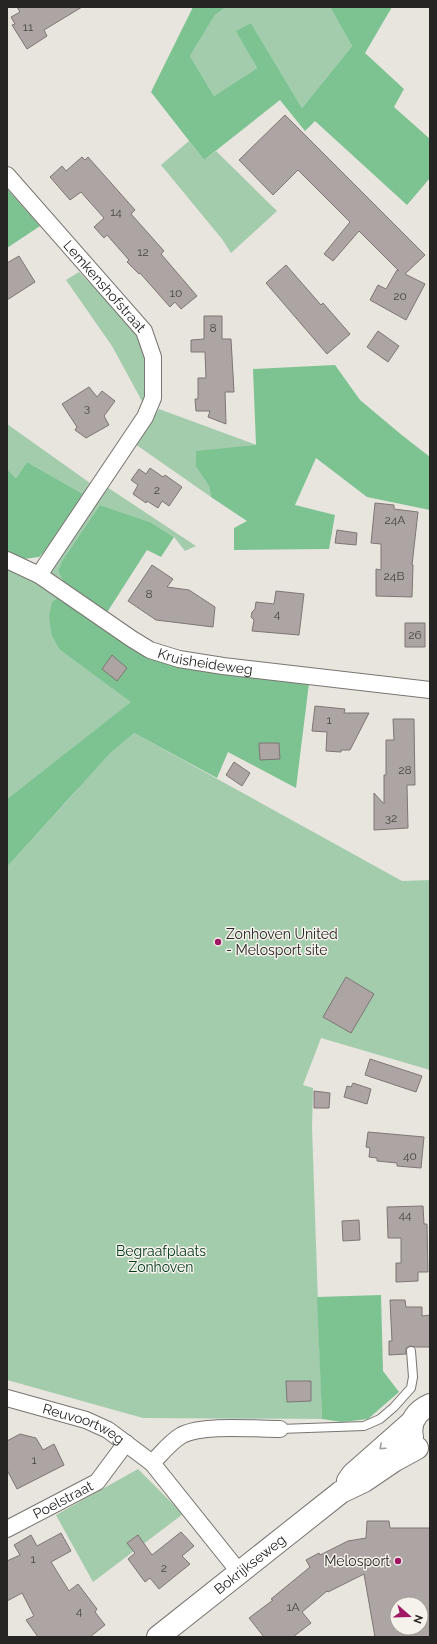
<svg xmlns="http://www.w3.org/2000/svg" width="437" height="1644" viewBox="0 0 437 1644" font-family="Raleway,sans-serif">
	<rect width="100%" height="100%" fill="#e8e4de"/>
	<path fill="#a3ccad" d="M226 7H330L352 46 302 108 251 23 237 31 257 68 214 96 190 56 215 15Z
		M189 141 204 160 216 151 277 211 231 253 222 239 161 165Z
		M79 272 129 323 140 336 145 347 147 394 143 403 112 346 66 280Z
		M159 409 257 445 196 467 209 486 211 497 135 444Z
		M7 424 90 483 83 494 27 462 16 478 7 469Z
		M107 487 196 546 185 551 174 537 150 522 100 505 58 571 63 581 50 572Z
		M7 568 31 579 57 598 52 602 60 650 132 702 7 799Z
		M134 733 402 881 430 880V1070L321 1038 303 1085 313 1088 312 1127 322 1419 143 1418 7 1380V867L76 791 115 741Z
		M138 1469 183 1514 93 1582 56 1515Z"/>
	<path fill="#7dc391" d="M193 7H226L215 15 190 56 214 96 257 68 236 31 251 23 302 108 352 46 330 7H392L365 53 404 89 394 107 430 139V178L407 205 315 121 305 131 280 100 204 160 151 92Z
		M7 189 40 226 7 248Z
		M335 365 360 400 403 436 430 457V510L367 497 316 458 295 505 335 515 329 549 234 550V528L247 521 211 497 209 486 196 467V451L256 445 253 369Z
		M27 462 83 494 49 547 39 557 24 559 7 554V469L16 478Z
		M100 505 150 522 174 537 161 557 147 550 106 614 63 581 58 571 63 560Z
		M57 598 149 655 309 683 296 788 228 752 217 778 134 733 111 752 7 867V799L131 702 60 650 52 636 49 617 52 602Z
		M381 1295 383 1371 399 1392 368 1419 342 1422 322 1419 317 1297Z"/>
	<path fill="#ada5a3" stroke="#7d7674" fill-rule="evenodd" d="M17 7H82L44 30 47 36 27 49 12 25 15 24 11 17 20 12Z
		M285 115 425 255 405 274 425 284 406 320 370 300 378 285 386 289 397 270 399 271 359 231 333 261 324 254 350 222 298 170 273 195 239 160Z
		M82 157 85 160 88 157 135 210 131 214 164 251 161 254 197 296 181 309 175 302 170 307 140 273 139 274 127 262 129 260 107 235 104 238 94 227 104 218 81 192 70 200 50 177 62 166 66 171Z
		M19 256 35 282 7 300V263Z
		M286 265 321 305 323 303 350 334 327 354 266 283Z
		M204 316H222V339H231L234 392H225L226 424 208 417 210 411H196L195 399H198V378H206L205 352H191V340L204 339Z
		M378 331 399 346 388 362 367 347Z
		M89 387 97 397 102 391 115 401 104 416 109 425 86 438 75 430 77 427 62 404Z
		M150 468 163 477 165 475 182 487 169 506 162 501 158 508 147 501 146 503 133 494 138 485 131 480 139 469 146 474Z
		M375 503 394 505V509L418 512 412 565H413L412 597 376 596V569L381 570V544L371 543Z
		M337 530 357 533 356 545 335 543Z
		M152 565 173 579 167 587 189 590 215 607 213 627 156 620 128 601Z
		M276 591 304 594 299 635 252 631 254 620 251 617 252 612 255 609 256 602 274 604Z
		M405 623H425V647H405Z
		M112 655 127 668 117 681 102 669Z
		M315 706 345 709 344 713H369L350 750H341V752L326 751 327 732 312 731Z
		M393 719H414L415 785H407L408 828 374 830V793L384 804V775H386V740H394Z
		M259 743H279L280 759 260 760Z
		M234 762 250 773 242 786 226 775Z
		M346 977 374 994 351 1033 323 1017Z
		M370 1059 422 1076 416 1092 365 1075Z
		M353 1083 371 1089 367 1104 344 1097 347 1086 351 1087Z
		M314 1091 330 1093 329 1108H314Z
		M368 1132 424 1137 421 1168 397 1166V1163L377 1161V1158L369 1157 370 1148 366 1147Z
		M423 1206 424 1224H427L428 1272H418V1281L396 1282V1263H401V1238H388L387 1207Z
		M359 1220 360 1240 343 1241 342 1221Z
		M390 1300H405L406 1307H422V1316L430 1315V1347H415L410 1346 406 1348V1354L389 1355V1341H392Z
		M286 1381H311V1401L287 1402Z
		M20 1434 36 1438 43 1450 54 1444 64 1465 17 1489 7 1470V1441Z
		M367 1521H389L390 1528H430V1637H375L364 1574 328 1592 327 1591 302 1612 311 1623 293 1637H264L249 1618 273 1600 271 1599 310 1567 306 1560 319 1553 320 1555 348 1541 366 1538ZM397 1604H421V1628H397Z
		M181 1532 194 1546 182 1556 190 1564 159 1589 150 1578 145 1582 128 1559 135 1553 127 1543 138 1535 152 1555Z
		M61 1533 71 1551 51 1562 69 1591 78 1584 97 1609 95 1612 105 1625 90 1637H38L26 1620 34 1616 22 1593 7 1601V1561L20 1555 14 1545 31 1535 37 1546Z"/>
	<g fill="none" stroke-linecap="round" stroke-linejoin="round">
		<g stroke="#797570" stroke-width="10">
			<path id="lane" d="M280 1429 364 1426 380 1419 394 1407 411 1388 413 1377 411 1351"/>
		</g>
		<g stroke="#797570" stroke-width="18">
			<g id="street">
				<path id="s1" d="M7 175 144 331 153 357V398L145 417 39 575"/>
				<path id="s2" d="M7 560 39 575 132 639 150 650 179 659 223 666 430 690"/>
				<path id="s3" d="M7 1398 86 1420 108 1430 152 1463 240 1573"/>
				<path d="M152 1463C161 1454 170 1442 182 1435 203 1424 255 1429 280 1429"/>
				<path id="s4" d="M7 1529 97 1482 126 1443"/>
			</g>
		</g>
		<g stroke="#797570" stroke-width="24">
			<g id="secondary">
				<path d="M412 1437C409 1422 416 1411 430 1405"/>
				<path d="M348 1481 353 1474 412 1422"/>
				<path id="s5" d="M158 1637 341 1492 364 1481 395 1460 417 1448"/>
			</g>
		</g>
		<use href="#lane" stroke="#fff" stroke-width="8"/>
		<use href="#street" stroke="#fff" stroke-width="16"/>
		<use href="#secondary" stroke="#fff" stroke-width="22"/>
	</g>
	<defs><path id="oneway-chevron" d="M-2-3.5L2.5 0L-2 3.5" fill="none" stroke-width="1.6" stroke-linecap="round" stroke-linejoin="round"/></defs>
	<use stroke="#9e9d9c" href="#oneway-chevron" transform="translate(382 1447) rotate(138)"/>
	<g fill="#a01864" stroke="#f5f1eb" stroke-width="1.5">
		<circle cx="218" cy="942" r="4"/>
		<circle cx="398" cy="1561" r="4"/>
	</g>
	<g text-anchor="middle" stroke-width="3" stroke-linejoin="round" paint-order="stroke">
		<g font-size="12" fill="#484543">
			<text x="28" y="31">11</text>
			<text x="116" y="216">14</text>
			<text x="143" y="256">12</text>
			<text x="176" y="297">10</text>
			<text x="400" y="300">20</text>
			<text x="213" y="332">8</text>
			<text x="87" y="412">3</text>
			<text x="157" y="494">2</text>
			<text x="395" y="524">24A</text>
			<text x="394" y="580">24B</text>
			<text x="149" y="598">8</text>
			<text x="277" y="618">4</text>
			<text x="415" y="639">26</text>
			<text x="329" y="724">1</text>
			<text x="405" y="774">28</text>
			<text x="391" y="822">32</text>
			<text x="410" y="1160">40</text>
			<text x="405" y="1219">44</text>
			<text x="34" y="1464">1</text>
			<text x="33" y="1563">1</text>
			<text x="164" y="1572">2</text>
			<text x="293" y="1611">1A</text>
			<text x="79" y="1615">4</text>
		</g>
		<g font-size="14" fill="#272523" stroke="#f5f1eb">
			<text dy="5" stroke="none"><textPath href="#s1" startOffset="148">Lemkenshofstraat</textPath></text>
			<text dy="5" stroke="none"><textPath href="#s2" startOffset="226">Kruisheideweg</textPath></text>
			<text dy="5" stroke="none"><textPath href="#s3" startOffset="81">Reuvoortweg</textPath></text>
			<text dy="5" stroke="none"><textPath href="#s4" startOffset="63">Poelstraat</textPath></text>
			<text dy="5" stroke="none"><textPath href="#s5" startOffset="117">Bokrijkseweg</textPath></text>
		</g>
		<g font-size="14" fill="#272523" stroke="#f5f1eb" text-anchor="start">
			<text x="226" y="939">Zonhoven United<tspan x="226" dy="16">- Melosport site</tspan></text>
			<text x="390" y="1566" text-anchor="end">Melosport</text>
		</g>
		<g font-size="14" fill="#003819" stroke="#f5f1eb">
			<text x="161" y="1256">Begraafplaats<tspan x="161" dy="16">Zonhoven</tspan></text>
		</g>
	</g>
	<rect width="437" height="1644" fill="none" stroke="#272523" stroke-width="16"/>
	<g transform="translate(409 1616) rotate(110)"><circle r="19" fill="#f5f1eb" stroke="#a39f9b"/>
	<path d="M0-3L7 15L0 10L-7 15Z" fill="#a01864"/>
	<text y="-6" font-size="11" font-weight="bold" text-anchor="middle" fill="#272523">N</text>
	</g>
</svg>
